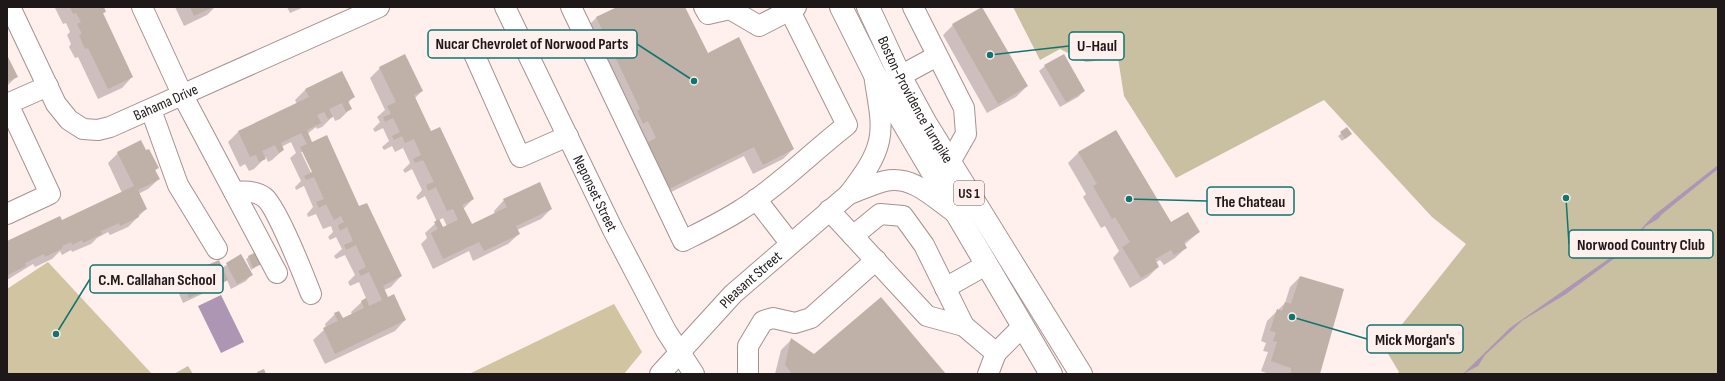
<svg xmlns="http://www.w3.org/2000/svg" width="1725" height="381" viewBox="0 0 1725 381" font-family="'Sofia Sans Condensed',sans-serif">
	<rect width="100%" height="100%" fill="#ffefed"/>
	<path fill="#c9bfa1" d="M1013 7H1718V374H1397L1399 372 1384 347 1466 244 1432 217 1324 100 1176 178 1124 96 1118 58 1086 62 1060 49 1040 60Z
		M188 366 193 374H174Z"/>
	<path fill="#d1c4a0" d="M48 262 152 374H7V289Z
		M614 304 642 352 624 374H469Z"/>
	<path fill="#ad96b4" d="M1718 165V169L1661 215 1658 219 1646 226 1630 245 1615 258 1566 294 1523 320 1485 355 1478 366 1463 374 1510 328 1624 248 1653 216Z
		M221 295 244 342 221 353 198 306Z"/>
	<path fill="#0003" fill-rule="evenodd" d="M103 7 105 11 102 14 132 77 122 88 98 99 78 57 75 58 69 47 71 44 67 35 70 32 66 23 63 24 55 8Z
		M175 7H215L207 15 184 26Z
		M287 7H304L290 13Z
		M619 7H684L707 54 793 149 783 159 753 174 744 156 657 199 586 28 596 18Z
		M953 25 1027 86 1016 97 987 113 943 35Z
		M7 57 16 77 7 86Z
		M1045 66 1084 91 1078 97 1060 107 1039 71Z
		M380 68 422 91 415 98 431 132 473 199 463 209 471 225 495 214 494 211 504 200 551 209 541 219 517 230 519 234 508 244 473 261 469 251 433 269 421 244 427 238 425 233 437 222 425 196 418 200 416 197 422 190 412 169 405 173 403 170 410 163 403 148 395 152 392 146 384 150 382 147 389 141 383 128 375 132 373 129 380 122 377 117 385 110 370 78ZM443 218 447 226 443 228 439 220Z
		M342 72 353 97 348 103 351 108 340 119 335 121 333 116 322 127 317 129 316 127 307 134 312 144 359 208 401 276 391 287 384 290 388 298 405 320 395 331 325 364 313 340 326 328 325 324 335 314 343 320 352 315 351 312 366 298 359 282 350 286 348 282 355 275 345 255 336 259 334 256 342 249 336 237 330 240 328 237 333 232 331 226 323 229 316 214 308 217 307 214 313 207 304 186 296 190 295 187 301 181 290 158 296 153 291 142 281 147 283 150 272 160 268 162 266 157 254 169 249 171 245 164 240 167 228 142 238 132 297 104 295 100 305 90ZM301 152H303L315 176 313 177Z
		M1347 129 1351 134 1342 141 1338 136Z
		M1116 131 1170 223 1199 232 1184 245 1186 248 1175 258 1164 265 1160 260 1155 263 1158 267 1148 277 1130 288 1113 258 1119 251 1105 226 1101 228 1083 197 1086 194 1068 163 1078 153Z
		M145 152 157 168 155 171 159 179 148 189 138 194 146 209 128 227 110 235 108 232 97 238 91 244 72 252 71 250 62 255 60 251 52 259 35 267 33 264 7 280V242L59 217 61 221 122 193 108 163 118 153Z
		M255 253 260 264 251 270 246 259Z
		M241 256 251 275 246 281 231 289 227 280 221 285 183 303 175 284 180 278 218 261 222 268Z
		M1300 277 1319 374H1269L1261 371 1268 352 1263 351 1266 343 1261 341 1267 321 1285 303 1290 287Z
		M791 340 814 355 945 374H775L781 350Z"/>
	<path fill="#bfb1a7" d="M70 7H104L106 12 103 13 133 77 108 89 88 48 85 49 79 35 82 34 77 24 81 22 76 13 73 14Z
		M190 7H214L194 16Z
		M617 7H685L708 53 739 37 794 149 763 165 754 147 667 190 645 144 656 138 648 121 643 124 637 111 640 109 596 17Z
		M982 7 1028 86 998 104 952 24Z
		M405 54 423 91 414 95 431 131 440 127 474 199 462 205 472 224 507 207 503 199 540 182 552 209 516 226 520 234 484 251 479 242 443 259 431 233 438 229 434 222 439 219 443 227 458 220 453 209 447 211 436 187 428 191 426 185 434 182 423 160 415 163 413 159 421 155 414 139 405 143 402 136 394 140 392 136 400 132 393 118 385 122 383 117 391 114 387 106 396 102 379 67Z
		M1064 54 1085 91 1066 102 1044 65Z
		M7 55 18 77 7 82Z
		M342 71 355 97 348 101 352 109 346 112 342 103 329 109 333 117 328 119 324 112 317 115 321 123 307 130 312 142 327 135 359 206 367 203 402 276 383 286 388 297 394 294 406 320 335 354 323 328 338 321 334 313 339 311 343 318 364 308 361 301 366 298 369 306 382 300 369 272 361 276 358 271 366 267 356 245 346 250 344 245 353 241 347 227 340 231 338 225 344 222 341 216 334 220 326 204 319 208 316 202 324 199 314 177 306 180 304 176 312 172 300 147 307 144 301 133 281 143 284 150 279 153 275 145 262 151 266 159 259 162 256 155 250 157 238 131 309 97 305 89Z
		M1347 127 1352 134 1345 139 1340 132Z
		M1116 130 1171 222 1188 212 1200 232 1184 242 1187 248 1174 255 1171 250 1155 259 1159 267 1141 278 1122 247 1130 242 1115 217 1112 219 1093 186 1097 184 1078 152Z
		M141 140 146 150 149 149 159 168 155 170 160 179 138 190 147 209 138 214 139 217 120 226 119 223 101 231 102 234 83 243 82 240 72 245 71 242 62 246 63 248 45 257 44 254 25 263 26 266 8 275 7 241 60 216 62 220 134 186 117 152Z
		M256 252 262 264 253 268 248 256Z
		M241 254 253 275 237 284 226 263Z
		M219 260 228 280 189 298 180 277Z
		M1300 276 1344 289 1320 374H1291V368L1271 361 1277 342 1273 341 1276 332 1270 331 1277 309 1282 311 1285 302 1291 304Z
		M881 297 946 374H788L791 372 785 365 791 338 814 354Z
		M264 369 266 374H258L257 372Z"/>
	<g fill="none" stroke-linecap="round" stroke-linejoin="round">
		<g stroke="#a49290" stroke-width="22">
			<g id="minor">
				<path id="s1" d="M10 7 56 104 69 120 83 129 98 130 110 127 379 7"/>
				<path d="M142 7 183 96 277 273"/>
				<path id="s2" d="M505 7 613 230 666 331 694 374"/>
				<path d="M571 7 683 241C703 231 724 221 742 209 780 185 812 152 847 125L788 7"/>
				<path d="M704 7 708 14 730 9 759 26 796 7"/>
				<path d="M913 7 964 108 966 134 950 162"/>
				<path d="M471 47 520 157 568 136"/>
				<path d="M900 76 937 56"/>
				<path d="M7 104 48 86"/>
				<path d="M151 110 178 185 217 249"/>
				<path d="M234 192C244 191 256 191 264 197 276 205 304 276 311 294"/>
				<path d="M849 194C861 190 873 184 885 181 912 175 933 197 954 212"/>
				<path d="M756 199 790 243"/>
				<path d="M829 210 927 316 964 326 996 353 1022 327"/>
				<path d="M7 214 50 194 8 104"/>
				<path d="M853 236 880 214 903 216 924 245 964 326"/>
				<path d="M945 288 986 265"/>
				<path id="s3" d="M660 374 733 294 849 194C861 178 875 160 879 141 884 120 876 94 874 73"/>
				<path d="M748 374V346L763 321 773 318 795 323 811 318 876 260"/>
				<path d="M988 374 996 353"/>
			</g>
		</g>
		<g stroke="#a49290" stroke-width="24">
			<g id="major">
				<path d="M841 7 874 73 1051 374"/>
				<path id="s4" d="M868 7 900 76 925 122 1081 374"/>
			</g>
		</g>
		<use href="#minor" stroke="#fff" stroke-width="20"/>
		<use href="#major" stroke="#fff" stroke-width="22"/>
	</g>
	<g text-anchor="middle" stroke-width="3" stroke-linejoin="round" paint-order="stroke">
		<rect fill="#ffefed" stroke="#625858" stroke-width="1" x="954" y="181" width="30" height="24" rx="3"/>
		<g font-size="14" font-weight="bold" fill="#1f1818">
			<text x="969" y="198">US 1</text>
		</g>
		<g font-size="15" fill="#1f1818" stroke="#ffefed">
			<text dy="5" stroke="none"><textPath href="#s4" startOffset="104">Boston-Providence Turnpike</textPath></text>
			<text dy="5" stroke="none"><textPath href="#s1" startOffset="233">Bahama Drive</textPath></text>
			<text dy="5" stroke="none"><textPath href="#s2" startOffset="207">Neponset Street</textPath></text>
			<text dy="5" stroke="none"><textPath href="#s3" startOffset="131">Pleasant Street</textPath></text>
		</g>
	</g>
	<path fill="none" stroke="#0f766e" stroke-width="1.5" d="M694 81L637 44M990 55L1069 46M1129 199L1207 201M1566 198L1569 244M56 334L90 279M1292 317L1367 339"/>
	<g fill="#0f766e" stroke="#ffefed" stroke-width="1.5">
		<circle cx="694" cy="81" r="4"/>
		<circle cx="990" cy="55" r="4"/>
		<circle cx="1129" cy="199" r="4"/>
		<circle cx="1566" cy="198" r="4"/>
		<circle cx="56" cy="334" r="4"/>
		<circle cx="1292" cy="317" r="4"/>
	</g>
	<g fill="#ffefed" stroke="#0f766e" stroke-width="1.5">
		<rect x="428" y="30" width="209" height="28" rx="4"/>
		<rect x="1069" y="32" width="55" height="28" rx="4"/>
		<rect x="1207" y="187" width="87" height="28" rx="4"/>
		<rect x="1569" y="230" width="144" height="28" rx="4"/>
		<rect x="90" y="265" width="133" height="28" rx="4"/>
		<rect x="1367" y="325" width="96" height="28" rx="4"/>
	</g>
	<g font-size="16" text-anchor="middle" font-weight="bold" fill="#1f1818">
		<text x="532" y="49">Nucar Chevrolet of Norwood Parts</text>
		<text x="1097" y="51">U-Haul</text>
		<text x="1250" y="207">The Chateau</text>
		<text x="1641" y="250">Norwood Country Club</text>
		<text x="157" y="285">C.M. Callahan School</text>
		<text x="1415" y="345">Mick Morgan's</text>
	</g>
	<rect width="1725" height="381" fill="none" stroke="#1f1818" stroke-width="16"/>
</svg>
